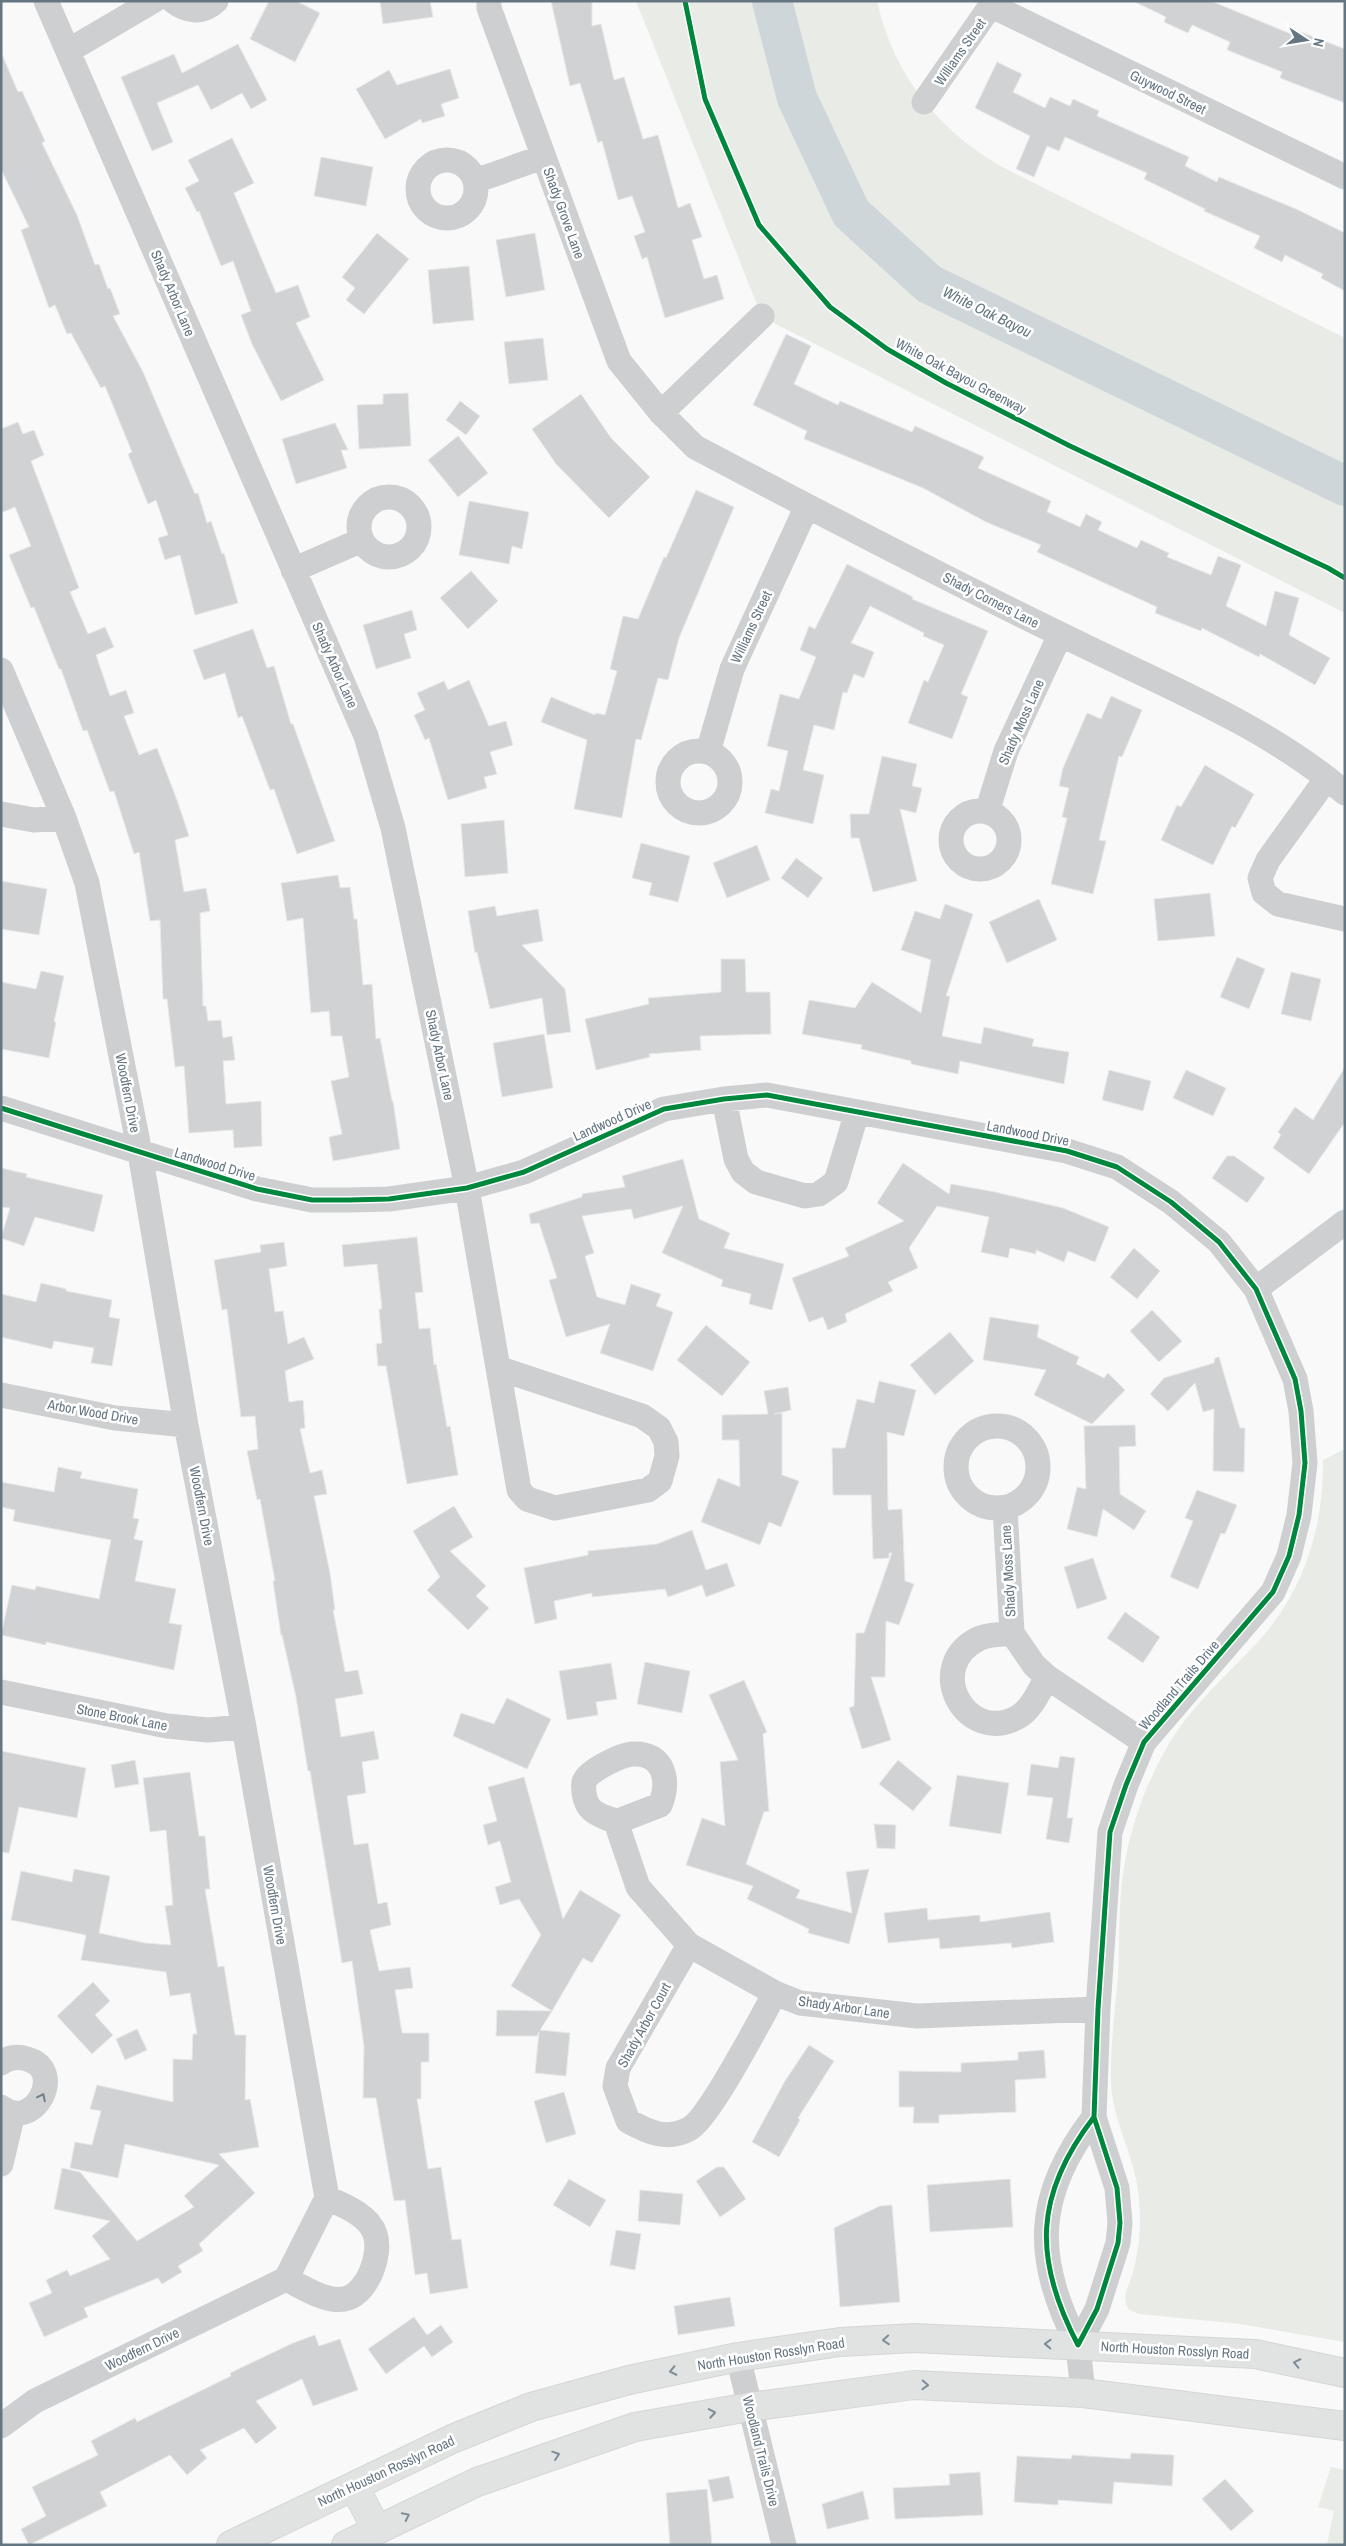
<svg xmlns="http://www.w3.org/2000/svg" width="1346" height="2546" viewBox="0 0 1346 2546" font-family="'Archivo Narrow',sans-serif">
	<rect width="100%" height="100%" fill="#f9f9f9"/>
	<path fill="#e8ebe6" d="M636 1H877C894 78 943 137 1012 172L1345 338V613L762 317Z
		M1345 1449V2342L1240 2324 1139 2314 1129 2310C1121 2297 1128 2288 1132 2275 1141 2246 1142 2214 1137 2184 1131 2150 1112 2117 1111 2082 1110 2047 1115 2011 1118 1976 1120 1943 1118 1908 1123 1875 1129 1830 1144 1788 1166 1749 1189 1708 1223 1679 1255 1645 1303 1594 1324 1529 1323 1460Z
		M1331 2467 1345 2470V2545H1327L1334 2511 1318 2507Z"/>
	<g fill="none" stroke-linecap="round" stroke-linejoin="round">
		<path stroke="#ced6d9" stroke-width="40" d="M772 1 797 98 851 213 929 284 1345 486"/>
	</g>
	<path fill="#d0d2d3" stroke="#e8e8e8" d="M269 1H296L320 13 295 62 250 39Z
		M380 1H430L433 17 383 24Z
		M551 1H592V26L601 24 614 80 624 77 643 139 658 135 678 208 690 203 702 237 692 240 704 279 717 275 724 299 665 318 647 257 642 259 634 236 645 232 632 196 618 200 602 141 598 143 580 83 570 86Z
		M1133 1H1211L1296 36 1298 31 1345 49V103L1280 78 1282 72 1227 50 1230 42 1192 25 1188 33 1164 22 1166 17Z
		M238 44 267 100 251 109 242 93 211 110 198 85 157 103 173 142 152 151 121 77 174 54 182 73Z
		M1 52 18 92 22 91 45 141 42 143 77 215 95 265 99 264 108 289 110 288 120 314 113 316 143 372 195 494 198 493 207 523 211 521 222 554 224 553 238 603 195 615 180 555 165 560 158 538 168 535 156 500 148 504 128 454 132 452 105 386 101 388 71 333 67 334 55 305 49 308 21 230 29 227 1 169Z
		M997 62 1022 74 1013 92 1045 108 1050 97 1070 106 1073 99 1099 111 1097 116 1189 157 1185 166 1217 182 1219 177 1296 209 1345 233V291L1321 278 1323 274 1285 255 1282 262 1254 248 1260 236 1204 211 1205 209 1144 179 1147 173 1065 137 1059 151 1047 146 1034 177 1016 169 1030 136 975 108Z
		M450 69 459 98 441 104 445 116 422 123 421 119 385 139 356 89 389 70 397 85Z
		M232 138 254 183 234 193 276 293 298 285 310 317 296 323 324 380 281 401 252 344 241 315 251 311 233 261 221 266 199 211 197 212 185 188 199 181 188 160Z
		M321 157 373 167 366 206 314 196Z
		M377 233 409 259 364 314 346 300 355 288 342 277Z
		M535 233 545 290 506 297 496 240Z
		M469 266 474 320 433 324 428 270Z
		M786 334 811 346 794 384 838 405 840 401 912 432 915 426 984 457 978 468 1051 501 1047 512 1080 527 1086 514 1102 522 1098 530 1137 548 1141 540 1169 553 1167 557 1211 575 1218 556 1241 565 1226 606 1266 626 1275 591 1299 598 1289 635 1330 658 1315 685 1260 654 1259 657 1202 628 1201 631 1155 613 1157 607 1037 552 1041 545 986 522 923 488 804 439 807 431 753 405Z
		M543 338 548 380 509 384 504 342Z
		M408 393 411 446 359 449 357 405 383 404V394Z
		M581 394 611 438 650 477 609 518 556 464 532 429Z
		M460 401 480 416 466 435 446 420Z
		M18 422 23 434 34 430 44 455 31 461 79 588 70 592 88 634 105 627 114 647 96 655 110 696 126 690 134 713 124 716 139 755 157 748 177 800 189 836 175 840 184 892 206 888 210 911 200 913 203 1006H206L208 1021 221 1020 223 1038 232 1036 235 1060 223 1061 226 1104 261 1101 262 1146 234 1148 233 1130 189 1133 184 1066 175 1067 167 999H163L160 920 150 921 139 852 134 854 114 791 110 792 87 730 83 731 61 669H59L34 607 31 608 9 555 31 546 15 507 1 513V429Z
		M335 423 348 450H341L347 468 296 484 282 439Z
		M458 436 488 473 458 497 428 460Z
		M696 490 734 507 679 638 668 680 658 678 641 740 636 739 622 818 574 809 587 740 541 722 551 697 595 715 596 713 605 715 617 671 610 669 623 616 638 619 664 557 666 558Z
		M469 501 529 512 522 549 512 546 509 564 459 555Z
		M847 564 913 597 912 599 988 631 961 694 968 697 952 739 908 723 924 680 928 682 944 645 923 636 924 633 870 606 851 643 874 652 864 678 854 674 847 693 843 692 834 730 814 725 803 770 824 775 813 824 765 813 771 789 779 791 788 751 767 746 780 694 799 699 816 657 800 650 809 626 815 629Z
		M471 571 498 601 468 629 440 598Z
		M412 610 417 630 404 634 411 658 376 669 363 625Z
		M253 629 267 668 274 666 291 724H293L335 841 297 854 274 789 270 790 242 716 238 718 225 673 204 680 193 650Z
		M469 680 489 726 506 721 513 745 490 752 497 774 484 777 487 788 448 800 429 738 425 740 414 715 425 710 417 693 444 681 448 690Z
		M1111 696 1142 710 1122 757 1119 756 1099 840 1106 841 1093 894 1051 884 1067 818 1062 817 1069 788 1059 786 1063 768 1087 713 1101 719Z
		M882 756 917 764 912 786 922 788 916 813 900 809 917 881 873 892 859 838H851L850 814H869Z
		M1205 765 1254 794 1235 828 1232 826 1213 865 1161 840 1177 805 1181 807Z
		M504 820 508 873 465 877 461 824Z
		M641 843 690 856 678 902 649 895 652 883 632 878Z
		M757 845 770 880 727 898 713 863Z
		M796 858 823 878 808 898 781 878Z
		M338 875 340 888 350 887 354 919H357L363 985 372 984 376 1039 380 1038 392 1101H393L400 1149 333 1161 329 1137 342 1134 331 1081 349 1077 342 1036H331L329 1011 311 1013 303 918 287 921 281 883Z
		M1 881 47 889 39 935 1 929Z
		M1210 893 1215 936 1158 941 1154 899Z
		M1039 899 1057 940 1007 963 989 922Z
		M945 904 973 914 946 996H950L942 1036 981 1044 984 1027 1034 1039 1032 1046 1069 1052 1064 1084 960 1061 958 1074 911 1064V1061L861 1049 862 1045 802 1034 809 1000 855 1008 872 982 921 1013 931 960 901 950 915 911 940 919Z
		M495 906 497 916 538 909 543 941 522 945 565 989 571 1032 547 1035 542 998 490 1009 477 952 475 953 468 911Z
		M1237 957 1265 969 1249 1009 1220 997Z
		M721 959H745L746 992H770L771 1034 700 1036 701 1050 649 1054 650 1057 596 1070 585 1019 649 1004 648 998 721 992Z
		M41 971 64 976 54 1022H56L49 1058 1 1049V982L36 989Z
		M1291 972 1321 979 1311 1021 1281 1014Z
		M544 1034 553 1088 502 1097 493 1043Z
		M1345 1067V1122L1309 1174 1273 1148 1281 1135 1278 1132 1295 1107 1313 1120Z
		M1109 1070 1151 1081 1143 1111 1102 1100Z
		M1186 1070 1226 1088 1213 1116 1173 1098Z
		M1227 1156H1234L1265 1178 1247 1203 1212 1178Z
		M683 1159 699 1219 730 1233 724 1248 784 1264 772 1310 749 1304 751 1294 721 1286 723 1280 662 1253 683 1206 634 1219 631 1209 582 1216 594 1253 585 1256 597 1297 625 1305 631 1284 661 1294 656 1306 673 1312 653 1371 600 1353 610 1324 566 1337 549 1280 557 1278 539 1223 531 1224 529 1214 582 1197V1194L625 1187 622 1176Z
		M903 1163 949 1194 951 1184 995 1192 1063 1208 1109 1227 1095 1262 1068 1251 1064 1262 1036 1250V1254L1010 1248 1008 1258 981 1252 989 1217 937 1206 909 1248 918 1268 888 1282 893 1291 845 1314 847 1322 828 1330 823 1317 809 1322 792 1278 849 1256 845 1248 904 1221 877 1203Z
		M1 1168 27 1174 26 1177 103 1195 94 1232 35 1217 24 1246 1 1238 10 1208 1 1207Z
		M417 1237 423 1292 415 1293 419 1329 430 1328 434 1365 436 1364 447 1427 450 1426 458 1475 407 1484 386 1366H378L376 1344 382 1343 379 1309H382L377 1264 344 1267 342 1245Z
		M284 1242 287 1266 269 1269 275 1312 283 1311 288 1344 304 1337 314 1359 285 1371 289 1402 303 1400 305 1428 300 1429 310 1473 322 1470 327 1494 314 1496 330 1573 335 1610H333L345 1672 358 1670 363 1694 335 1699 341 1737 374 1731 379 1759 362 1762 366 1793 347 1796 354 1845 368 1843 378 1904 387 1902 391 1925 370 1930 379 1971 410 1967 413 1988 395 1990 402 2033H429V2062H421V2099H417L428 2169 441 2167 452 2240 461 2239 468 2288 430 2294 427 2273 415 2275 405 2200 394 2201 376 2098H363L364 2046 352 1961 342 1963 310 1771H308L296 1697 282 1635H281L273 1581H275L260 1499 257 1500 247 1451 258 1449 255 1416 241 1417 227 1309 222 1310 214 1260 261 1252 260 1245Z
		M1134 1248 1160 1271 1137 1299 1110 1277Z
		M41 1283 66 1289V1291L112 1300 109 1317 120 1319 112 1366 91 1363 94 1348 54 1341 52 1349 1 1337V1294L36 1302Z
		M1152 1310 1182 1341 1159 1362 1130 1331Z
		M990 1317 1039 1325 1037 1337 1079 1357 1076 1364 1104 1378 1108 1373 1125 1390 1092 1424 1034 1395 1046 1370 983 1360Z
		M706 1325 750 1362 722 1396 677 1360Z
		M950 1332 974 1361 935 1395 910 1365Z
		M1219 1357 1240 1428H1245L1244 1472 1213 1471 1214 1409 1203 1412 1195 1383 1168 1411 1150 1394 1164 1378 1214 1363 1215 1358Z
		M879 1381 916 1390 904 1436 887 1432 888 1510 902 1509 905 1581 914 1584 899 1625 886 1621 885 1677H871L891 1740 862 1749 849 1708 854 1706 856 1633H864L892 1553H889V1558L873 1559 871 1495H833L832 1448H845L857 1399 874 1403Z
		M788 1387 791 1410 774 1414 782 1413V1475L799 1481 781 1527 769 1522 760 1545 701 1522 718 1478 740 1487 739 1440H722V1415L768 1414 764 1391Z
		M1135 1425 1136 1446 1119 1447 1120 1494 1146 1511 1134 1530 1103 1509 1097 1537 1067 1529 1077 1487 1086 1489 1084 1426Z
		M58 1467 82 1472 80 1478 138 1489 133 1518 139 1519 134 1539 143 1541 135 1581 176 1589 169 1623 182 1625 174 1670 46 1642V1645L1 1635 12 1585 35 1590 36 1586 99 1599 111 1540 13 1521 15 1510 1 1507V1482L54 1492Z
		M1197 1490 1237 1505 1225 1534 1221 1533 1198 1589 1170 1577 1193 1521 1185 1518Z
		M454 1506 473 1537 450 1551 486 1586 476 1596 489 1608 468 1630 427 1590 440 1577 413 1531Z
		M692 1530 706 1570 727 1563 735 1586 706 1597 702 1585 668 1597 665 1589 592 1597V1593L554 1601 557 1619 535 1624 524 1568 588 1555V1551L657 1544Z
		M1093 1558 1107 1599 1077 1609 1064 1567Z
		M1125 1612 1160 1637 1143 1663 1107 1638Z
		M645 1662 690 1671 682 1713 637 1704Z
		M611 1663 617 1699 596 1702 598 1715 567 1720 559 1671Z
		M744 1680 767 1732 763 1734 769 1811 764 1812 746 1864 800 1890 796 1898 852 1913 846 1872 869 1869 849 1944 808 1933 809 1929 747 1899 753 1886 686 1865 702 1818 725 1826 720 1762 738 1760 709 1695Z
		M507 1698 551 1719 527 1769 453 1736 461 1713 494 1724Z
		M1 1751 86 1768 77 1818 19 1807 9 1853 1 1852Z
		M1060 1756 1075 1758 1067 1818H1073L1069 1843 1046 1839 1053 1798 1027 1795 1031 1764 1058 1768Z
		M135 1760 139 1784 115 1788 111 1765Z
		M898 1760 932 1788 913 1811 879 1784Z
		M190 1772 199 1836H205L210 1889H205L218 1967 224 1966 235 2035H246L245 2100 250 2099 259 2147 219 2154 255 2193 199 2244 203 2251 178 2266 182 2272 162 2284 158 2278 84 2308 88 2317 44 2337 29 2303 52 2293 46 2280 67 2270 70 2276 110 2259 92 2236 110 2221 54 2209 62 2168 80 2172 137 2241 194 2207 184 2196 219 2165 125 2144 118 2178 70 2168 75 2142 92 2145 101 2111 90 2109 97 2085 173 2102V2059L192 2060 193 2034H197L190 1993 170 1996 166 1972 81 1960 86 1935 11 1920 21 1871 72 1882 74 1869 110 1876 99 1933 145 1943 171 1945 165 1906 173 1905 166 1830 150 1832 143 1778Z
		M957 1775 1009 1783 1001 1834 949 1826Z
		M524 1777 563 1919 580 1890 621 1915 592 1963 583 1958 552 2011 511 1986 541 1935 519 1899 500 1905 495 1887 511 1882 500 1841 488 1845 483 1825 497 1821 488 1787Z
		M874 1824 896 1825 895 1849 877 1848Z
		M927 1908 928 1920 980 1915V1922L1050 1912 1054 1942 1012 1948 1011 1943 940 1949 939 1938 888 1943 884 1913Z
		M93 1982 110 2001 95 2015 113 2035 92 2054 57 2016Z
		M497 2010 552 2011 540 2030 570 2033 566 2076 535 2073 539 2032 537 2036H496Z
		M137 2029 147 2050 125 2060 116 2039Z
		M809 2045 834 2061 798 2118 800 2120 779 2157 752 2142 785 2081Z
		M1044 2050 1046 2078 1015 2080 1016 2112 939 2115V2123H913L914 2107H899V2071L961 2072V2063L1018 2060V2052Z
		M564 2092 576 2134 546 2143 534 2101Z
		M717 2167H724L746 2199 720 2217 696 2181Z
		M569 2179 606 2200 590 2227 553 2205Z
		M1010 2179 1013 2227 930 2232 927 2185Z
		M640 2190 683 2194 680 2225 638 2221Z
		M892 2205 900 2302 840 2307 834 2228 880 2206Z
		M616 2230 641 2234 635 2270 610 2265Z
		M730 2297 735 2326 678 2335 674 2306Z
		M414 2317 427 2335 441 2325 453 2342 432 2357 424 2346 386 2374 368 2349Z
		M315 2335 319 2346 340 2339 358 2390 313 2406 302 2379 256 2401 277 2428 256 2444 244 2428 200 2450 207 2458 187 2475 170 2455 100 2492 107 2506 29 2545 21 2529 46 2516 32 2487 98 2455 91 2441 135 2418 137 2422 231 2376 230 2373 293 2343Z
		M1131 2453 1174 2455 1172 2486 1114 2482 1112 2504 1058 2500V2505L1014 2502 1017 2456 1071 2459 1072 2455 1130 2459Z
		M980 2472 983 2515 895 2519 893 2488 950 2485 949 2474Z
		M729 2476 734 2498 713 2502 708 2480Z
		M1225 2479 1254 2511 1231 2531 1202 2499Z
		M707 2489 712 2545H670L666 2493Z
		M863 2491 869 2519 827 2529 822 2504Z"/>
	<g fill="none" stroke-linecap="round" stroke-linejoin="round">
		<g stroke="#d5d6d7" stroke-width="30">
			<path id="major" d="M354 2486 377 2530
				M231 2545 452 2439 531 2407 629 2380 738 2357 840 2342 914 2338 1255 2354 1345 2373
				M346 2545 477 2482 635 2427 749 2407 914 2385 1083 2393 1345 2426"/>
		</g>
		<path stroke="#cecfd0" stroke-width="25" d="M46 1 366 736 393 828 467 1188 519 1490 527 1499 555 1508 648 1490 660 1481 667 1456 666 1442 659 1428 642 1416 498 1368
			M173 1C187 12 203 14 216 1
			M489 1V8L619 361 661 413 695 447C816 511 938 575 1062 635 1154 681 1267 725 1345 793
			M992 6 1345 177
			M68 51 153 1
			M924 102 994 1
			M418 189a29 29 0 1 1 58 0a29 29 0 1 1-58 0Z
			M475 181 543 157
			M661 413 762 316
			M359 527a30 30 0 1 1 60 0a30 30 0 1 1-60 0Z
			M293 570 362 540
			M1 670 64 818 87 883 140 1153 186 1425 244 1727 327 2198 286 2279 35 2401 1 2426
			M668 782a31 31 0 1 1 62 0a31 31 0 1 1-62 0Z
			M708 752 732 669 807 506
			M1327 778 1268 860 1260 878 1264 893 1278 904 1345 919
			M951 840a29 29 0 1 1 58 0a29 29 0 1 1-58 0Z
			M987 812 1006 751 1060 635
			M1 814 34 820 64 818
			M724 1099 736 1159 743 1172 756 1182 805 1196 819 1194 836 1182 857 1112
			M1 1108 257 1189 312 1200H349L389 1199 467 1188 524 1172 664 1109 724 1099 767 1095 1067 1151 1117 1167 1171 1202 1219 1242 1256 1289 1295 1379 1301 1411 1305 1463 1299 1515 1289 1556 1273 1592 1144 1742 1126 1785 1110 1832 1098 2009 1094 2117 1117 2188 1120 2223 1118 2243 1097 2309 1078 2345C1033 2259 1034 2195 1094 2117
			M1256 1289 1345 1222
			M1 1395 115 1418 186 1425
			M956 1467a41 41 0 1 1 82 0a41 41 0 1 1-82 0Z
			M1005 1508 1012 1633
			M1012 1633 1034 1665 1047 1677C1039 1691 1032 1709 1018 1717 966 1746 923 1667 978 1639 987 1634 1001 1635 1012 1633Z
			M1047 1677 1144 1742
			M1 1692 167 1726 208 1730 244 1727
			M616 1822 660 1805C670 1782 665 1752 632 1754 621 1755 587 1771 584 1782 583 1785 584 1790 584 1793 585 1799 587 1806 592 1810 598 1816 609 1818 616 1822L638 1887 689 1945 775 1993 800 2003 917 2016 1098 2009
			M689 1945 618 2068 615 2086 628 2121C648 2132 667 2141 689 2129 709 2119 761 2018 775 1993
			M1 2063C9 2057 18 2056 27 2059 67 2070 34 2133 1 2107
			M1 2164 13 2113
			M286 2279C303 2287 329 2305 348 2298 368 2291 382 2254 375 2234 369 2215 343 2205 327 2198
			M1078 2345 1083 2393
			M738 2357 784 2545"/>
		<use href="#major" stroke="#e1e2e2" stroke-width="28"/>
		<g stroke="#fff" stroke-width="8">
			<path id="cycleway" d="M685 1 705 99 759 225 830 307 887 349 946 383 1070 446 1328 568 1345 578
				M1 1108 257 1189 312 1200H349L389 1199 467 1188 524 1172 664 1109 724 1099 767 1095 1067 1151 1117 1167 1171 1202 1219 1242 1256 1289 1295 1379 1301 1411 1305 1463 1299 1515 1289 1556 1273 1592 1144 1742 1126 1785 1110 1832 1098 2009 1094 2117 1117 2188 1120 2223 1118 2243 1097 2309 1078 2345C1033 2259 1034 2195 1094 2117"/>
		</g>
		<use href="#cycleway" stroke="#00873e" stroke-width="5"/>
	</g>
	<defs><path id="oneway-chevron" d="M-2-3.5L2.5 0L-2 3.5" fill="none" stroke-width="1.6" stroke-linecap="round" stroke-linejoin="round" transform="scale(1.25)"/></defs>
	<use stroke="#707f8b" href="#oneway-chevron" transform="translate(42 2097) rotate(-64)"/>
	<g stroke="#7e8c96">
		<use href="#oneway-chevron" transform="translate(886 2340) rotate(176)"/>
		<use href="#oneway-chevron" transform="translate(1048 2344) rotate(-178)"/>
		<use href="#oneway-chevron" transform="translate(1297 2363) rotate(-168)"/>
		<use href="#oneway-chevron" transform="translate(673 2371) rotate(168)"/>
		<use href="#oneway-chevron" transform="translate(925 2385) rotate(3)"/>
		<use href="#oneway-chevron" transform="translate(712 2413) rotate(-10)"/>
		<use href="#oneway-chevron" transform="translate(556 2455) rotate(-19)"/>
		<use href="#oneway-chevron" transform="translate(406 2516) rotate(-26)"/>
	</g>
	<g text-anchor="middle" stroke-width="5" stroke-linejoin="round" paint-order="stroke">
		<g font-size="14" fill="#657683" stroke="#fff">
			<text transform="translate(960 52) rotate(-55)" y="5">Williams Street</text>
			<text transform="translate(1168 92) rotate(26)" y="5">Guywood Street</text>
			<text transform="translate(564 213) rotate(70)" y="5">Shady Grove Lane</text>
			<text transform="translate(173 293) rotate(67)" y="5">Shady Arbor Lane</text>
			<text transform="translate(961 376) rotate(28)" y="5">White Oak Bayou Greenway</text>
			<text transform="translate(991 600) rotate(27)" y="5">Shady Corners Lane</text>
			<text transform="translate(751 627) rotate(-65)" y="5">Williams Street</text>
			<text transform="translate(335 665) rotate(66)" y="5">Shady Arbor Lane</text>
			<text transform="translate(1021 722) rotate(-66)" y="5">Shady Moss Lane</text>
			<text transform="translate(440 1055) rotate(78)" y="5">Shady Arbor Lane</text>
			<text transform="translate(128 1093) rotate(79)" y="5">Woodfern Drive</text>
			<text transform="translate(612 1120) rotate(-24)" y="5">Landwood Drive</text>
			<text transform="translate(1028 1133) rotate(11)" y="5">Landwood Drive</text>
			<text transform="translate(215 1164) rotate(17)" y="5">Landwood Drive</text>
			<text transform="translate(93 1412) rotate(10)" y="5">Arbor Wood Drive</text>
			<text transform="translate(202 1506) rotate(79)" y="5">Woodfern Drive</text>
			<text transform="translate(1008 1571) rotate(-93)" y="5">Shady Moss Lane</text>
			<text transform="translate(1179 1685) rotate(-49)" y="5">Woodland Trails Drive</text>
			<text transform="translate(122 1717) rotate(11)" y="5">Stone Brook Lane</text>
			<text transform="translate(275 1905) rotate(80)" y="5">Woodfern Drive</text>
			<text transform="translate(844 2007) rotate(8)" y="5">Shady Arbor Lane</text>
			<text transform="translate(644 2025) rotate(-61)" y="5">Shady Arbor Court</text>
			<text transform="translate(142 2349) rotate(-26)" y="5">Woodfern Drive</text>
			<text transform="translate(1175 2350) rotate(3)" y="5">North Houston Rosslyn Road</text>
			<text transform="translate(771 2354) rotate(-9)" y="5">North Houston Rosslyn Road</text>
			<text transform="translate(761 2451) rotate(76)" y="5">Woodland Trails Drive</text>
			<text transform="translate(386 2471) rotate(-25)" y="5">North Houston Rosslyn Road</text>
		</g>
		<g font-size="15" font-style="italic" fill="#60757c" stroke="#fff">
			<text transform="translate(987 312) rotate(26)" y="5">White Oak Bayou</text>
		</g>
	</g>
	<rect width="1346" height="2546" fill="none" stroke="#657683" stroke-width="5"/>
	<g transform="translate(1306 40) rotate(102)" stroke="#ffffff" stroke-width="4" paint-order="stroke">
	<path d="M0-4L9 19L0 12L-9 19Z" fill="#657683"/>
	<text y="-8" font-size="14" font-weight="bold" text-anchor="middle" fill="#657683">N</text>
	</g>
</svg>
